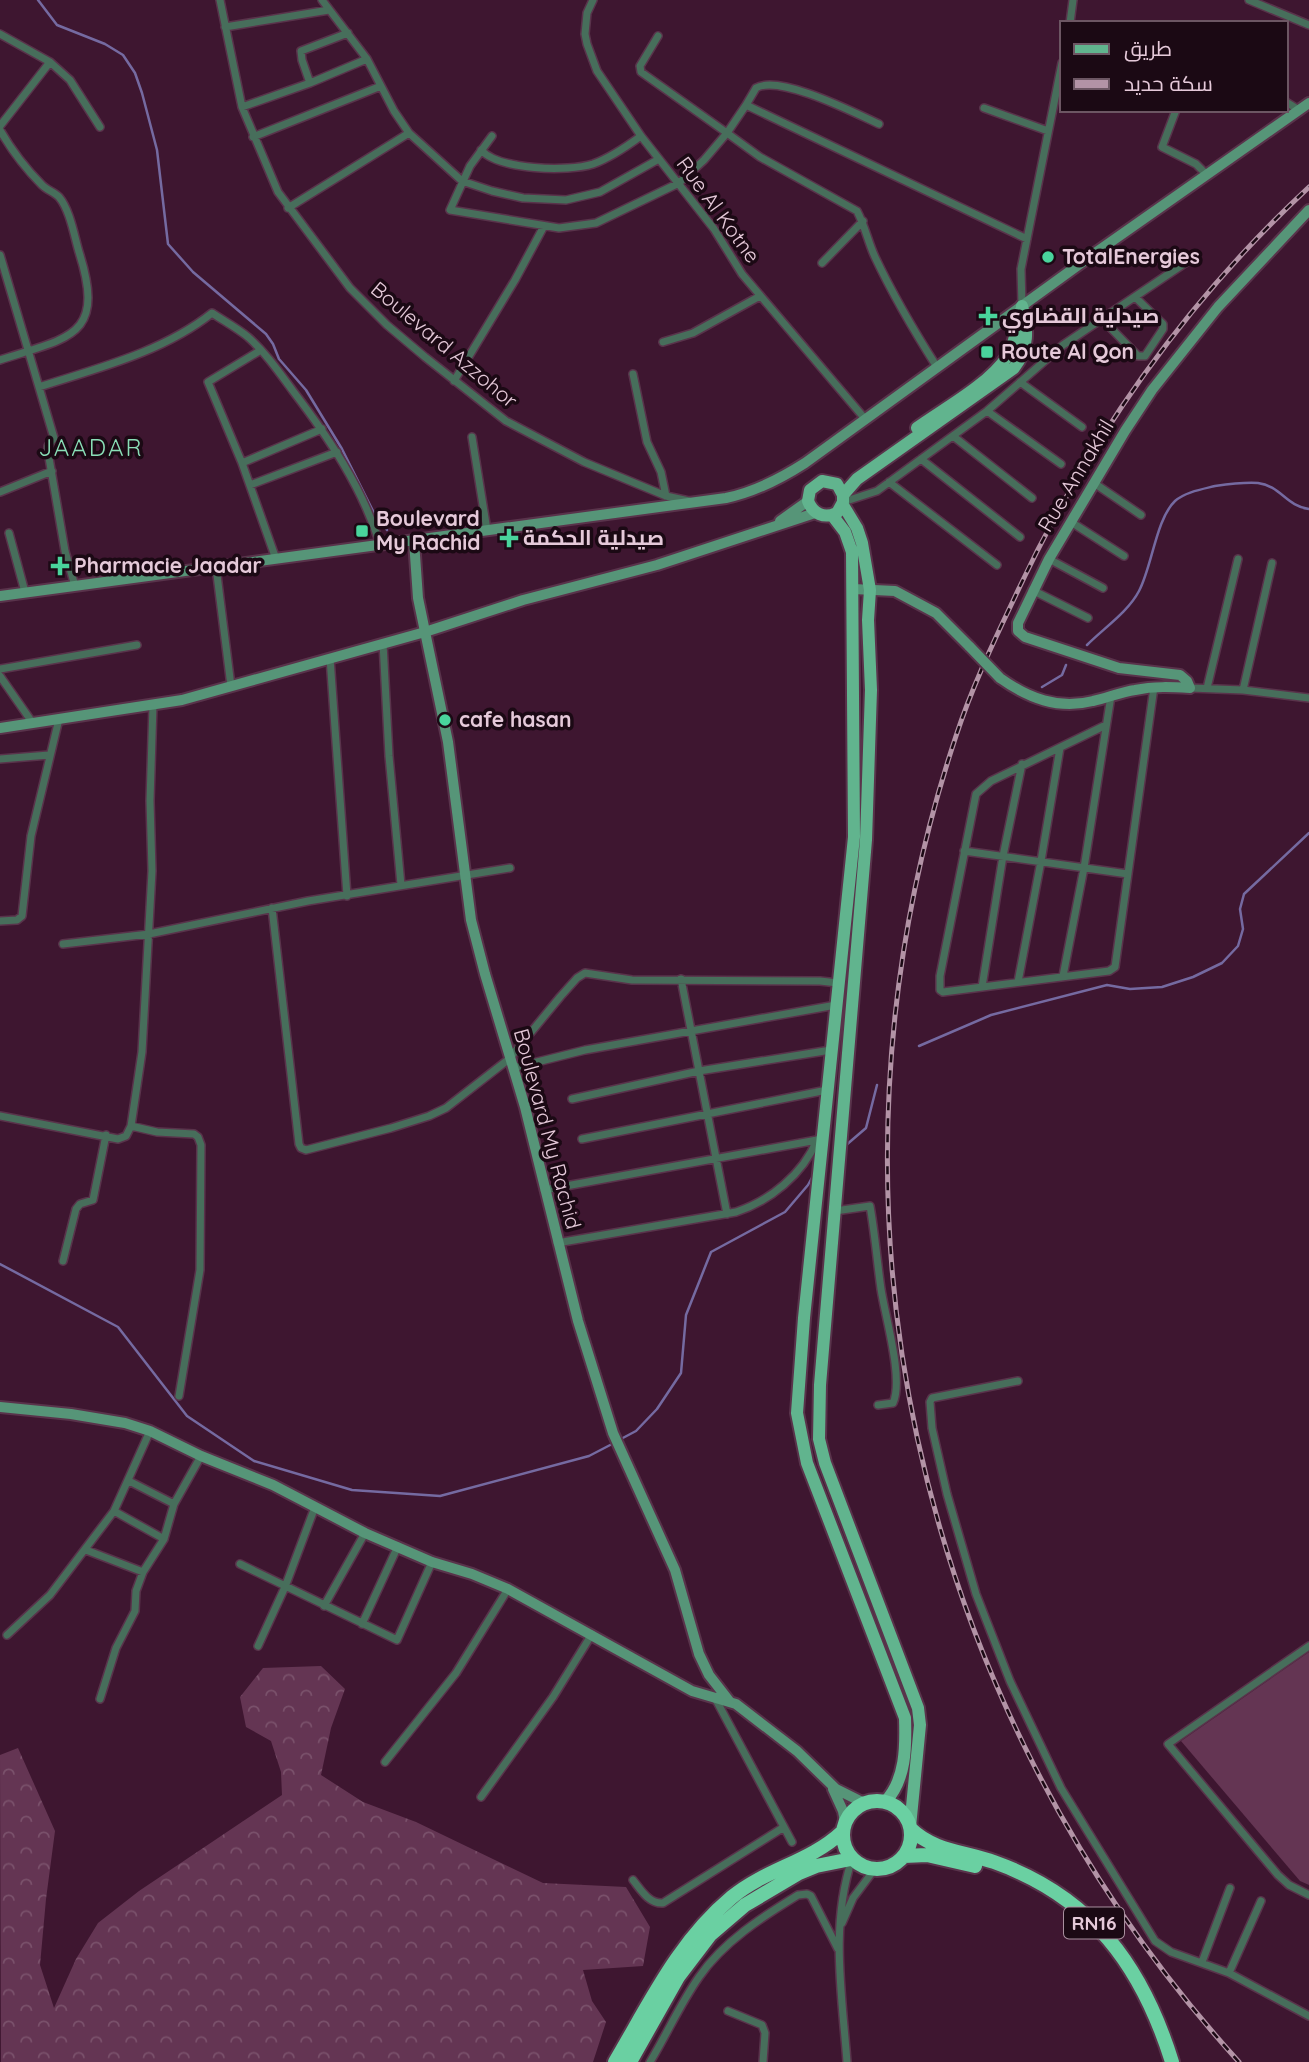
<svg xmlns="http://www.w3.org/2000/svg" width="1309" height="2062" viewBox="0 0 1309 2062" font-family="Quicksand,Cairo,sans-serif">
	<defs>
		<pattern id="forest-crowns" width="20" height="18" patternUnits="userSpaceOnUse" patternTransform="scale(1.75)"><rect width="20" height="18" fill="#643553"/><path d="M2 6a3 3 0 1 1 6 0M12 15a3 3 0 1 1 6 0" fill="none" stroke="#7a516b"/></pattern>
	</defs>
	<rect width="100%" height="100%" fill="#3e1630"/>
	<path fill="#643553" d="M1309 1652V1885L1300 1881 1181 1741Z"/>
	<path fill="url(#forest-crowns)" d="M321 1666 345 1689 331 1728 321 1775 363 1802 416 1822 543 1883 626 1887 650 1927 643 1966 583 1970 592 2001 606 2022 593 2062H1L0 1755 18 1748 55 1831 46 1899 40 1965 54 2008 76 1959 98 1923 139 1891 282 1795 281 1772 271 1741 246 1727 240 1697 263 1668Z"/>
	<g fill="none" stroke-linecap="round" stroke-linejoin="round">
		<path stroke="#756aa1" stroke-width="2.5" d="M38 0 57 25 105 44 123 55 135 73 142 93 157 150 168 244 193 272 266 334 273 344 279 359 306 390 342 449 375 515 387 530
			M1087 645C1104 628 1128 612 1139 591 1152 567 1156 519 1175 501 1185 492 1203 489 1215 486 1229 484 1244 482 1258 483 1281 486 1286 506 1309 509
			M1042 687 1062 675 1066 665
			M919 1046 991 1015 1107 985 1130 989 1162 987 1193 977 1222 963 1238 946 1243 929 1240 909 1244 894 1309 833
			M845 1146 866 1128 877 1085
			M0 1264 118 1327 187 1416 254 1461 352 1490 440 1496 589 1456 614 1443
			M619 1440 636 1431 657 1409 681 1373 686 1315 711 1252 785 1212 808 1185 814 1174"/>
		<g stroke="#59334b" stroke-width="10">
			<path id="street" d="M220 0 242 107 278 192 350 288 387 325 425 357 506 421 584 462 666 496 689 501
				M322 0 367 59 394 111 409 133 462 181 492 191 523 198 566 200 600 192 659 159
				M593 0 587 13 585 34 587 44 597 71 641 136 714 229 742 274 866 420
				M1249 0 1309 25
				M1070 23 1073 0
				M225 27 329 10
				M0 34 50 62 70 80 100 127
				M658 36 640 66 641 72 727 133 746 105 1027 239
				M310 83 302 60 301 51 348 33
				M1286 102 1299 110
				M746 105 756 88C779 74 855 113 879 124
				M242 107 310 83 367 59
				M984 108 1048 131
				M1176 110 1162 147 1196 164 1207 175
				M0 126 50 62
				M0 130C12 151 25 168 42 185 47 190 54 192 59 197 70 210 74 235 79 252 106 337 70 337 0 360
				M492 136 470 166 450 210 559 228 596 223 679 183 704 160 727 133 760 157 857 211C865 226 868 242 875 257 893 295 914 331 937 367
				M253 137 381 86
				M481 150C499 170 568 172 593 164 610 158 626 147 641 136
				M288 208 409 133
				M0 255 54 438 48 446V452L65 551 75 586
				M822 263 863 221
				M1022 306 1021 269 1062 63
				M1102 319 1138 356H1145L1163 329V324L1135 297
				M663 342 693 333 760 296
				M261 350 208 382 242 463 276 559
				M633 374 647 442 661 472 666 496
				M454 381 515 280 544 226
				M1020 382 1082 427
				M39 387C98 368 163 352 212 313 224 321 237 328 248 337 265 352 279 372 293 391 329 438 362 487 380 544
				M987 411 1061 464
				M953 436 1032 498
				M472 437 487 530
				M921 459 1020 537
				M242 463 322 429
				M889 482 997 565
				M1094 483 1141 515
				M250 485 337 452
				M0 492 52 471
				M843 502 877 491 987 411 1063 345 1191 259
				M1071 522 1124 556
				M9 533 25 592
				M1049 559 1103 588
				M216 567 231 686
				M1032 590 1088 618
				M383 643 389 756 401 885
				M330 658 347 896
				M0 669 137 645
				M0 676 32 722
				M1190 688 1243 690 1309 698
				M1207 688 1238 559
				M1243 690 1272 563
				M1106 725 991 781 976 794 940 976V990L943 992 1109 971 1115 967 1154 687
				M0 759 49 755
				M964 851 1128 874
				M272 908 299 1144 301 1148 306 1150 391 1128 429 1116 446 1108 509 1059 560 997 577 978 585 973 632 980 820 981 838 983
				M0 921 17 920 22 916 31 836 59 719
				M63 944 149 934 308 901 510 868
				M1063 976 1084 868 1111 696
				M681 979 727 1214
				M1018 982 1041 861 1060 748
				M982 987 1003 856 1022 764
				M513 1068 585 1050 836 1005
				M572 1099 699 1071 831 1050
				M0 1116 118 1139 126 1136 131 1126 142 1052 152 871 150 801 153 705
				M131 1126 157 1132 194 1134 198 1137 201 1145 200 1270 179 1396
				M582 1139 827 1090
				M544 1190 817 1140
				M835 1211 870 1206C875 1234 877 1261 881 1289 885 1316 904 1379 893 1403L878 1405
				M557 1243 736 1212C770 1201 803 1174 817 1140
				M63 1261 76 1209 80 1204 93 1200 106 1135
				M1018 1381 932 1398 930 1402 932 1428 947 1494 976 1594 1010 1681 1061 1788 1155 1941 1171 1952 1229 1973 1309 2016
				M129 1481 174 1504
				M114 1511 164 1539
				M86 1550 143 1572
				M240 1564 397 1640 432 1562
				M324 1606 365 1533
				M362 1624 398 1546
				M7 1635 50 1595 114 1511 150 1431
				M258 1646 285 1587 315 1507
				M1309 1646 1168 1744 1278 1875 1289 1885 1309 1895
				M715 1698 792 1842
				M100 1699 116 1648 135 1611 136 1591 143 1572 164 1539 174 1504 201 1456
				M385 1762 456 1673 508 1589
				M481 1797 553 1697 592 1634
				M633 1880C641 1890 649 1904 663 1903L784 1827
				M842 1923 853 1898 874 1870
				M1202 1962 1230 1888
				M1229 1973 1261 1901
				M728 2011 762 2025 765 2033 763 2062
				M650 2062C667 2034 680 2004 699 1977 723 1942 762 1917 798 1895L807 1894 811 1896 838 1949
				M847 2062C842 1994 830 1926 852 1859"/>
		</g>
		<g stroke="#59334b" stroke-width="14">
			<path id="secondary" d="M780 521 808 501
				M414 541 418 598 448 742 471 920 485 974 525 1107 578 1321 613 1433 675 1570 699 1654 709 1675 730 1702
				M853 589 895 591 936 613 970 647
				M0 596 726 498C755 492 780 479 805 463L1095 253 1309 103
				M1000 678C1028 698 1058 710 1093 701 1107 698 1121 692 1135 690 1154 686 1172 687 1190 688
				M1190 688 1187 681 1180 675 1119 668 1025 637 1018 631V623L1049 559 1125 431 1152 390 1218 307 1309 210
				M0 728 182 700 425 632 523 600 657 565 815 513
				M0 1407 71 1414 125 1423 150 1431 201 1456 273 1485 365 1533 432 1562 472 1574 508 1589 692 1691 736 1704 797 1751 836 1789 864 1803
				M833 1789 843 1811 845 1822"/>
		</g>
		<g stroke="#59334b" stroke-width="16">
			<path id="primary" d="M917 428C945 408 988 385 1007 357 1015 344 1018 325 1021 310
				M843 495 837 484 822 481 810 490 808 501C813 514 824 519 837 513L843 502V495L857 479 1014 368C1029 348 1028 329 1022 306
				M843 505 857 528 862 543 870 590 868 620 871 690 866 840 820 1385 819 1439 825 1463 918 1708 920 1725 910 1827
				M832 515 845 532 852 552 854 837 804 1318 797 1413 807 1463 905 1718C906 1747 906 1780 885 1802"/>
		</g>
		<g stroke="#59334b" stroke-width="18">
			<path id="highway" d="M843 1835a34 34 0 1 1 68 0a34 34 0 1 1-68 0Z
				M911 1829C933 1851 966 1852 994 1862 1092 1897 1142 1966 1172 2062
				M904 1856 927 1855 975 1866
				M615 2062C650 2003 678 1942 732 1897 766 1869 810 1862 842 1832
				M630 2062 678 1977 710 1935 745 1905 799 1873 816 1866 851 1859"/>
		</g>
		<use href="#street" stroke="#476e5b" stroke-width="7"/>
		<use href="#secondary" stroke="#569578" stroke-width="10"/>
		<use href="#primary" stroke="#61b48e" stroke-width="12"/>
		<use href="#highway" stroke="#6ad0a2" stroke-width="14"/>
		<g stroke="#b393a6" stroke-width="5">
			<path id="rail" d="M1239 2062C912 1701 802 1199 956 736 971 690 992 645 1013 601 1085 445 1183 304 1309 187"/>
		</g>
		<use href="#rail" stroke="#1b0914" stroke-width="2.5" stroke-dasharray="8" stroke-linecap="butt"/>
		<g stroke="#59334b" stroke-width="14" stroke-linecap="butt">
			<path id="secondary-bridge" d="M970 647 1000 678"/>
		</g>
		<use href="#secondary-bridge" stroke="#569578" stroke-width="10"/>
	</g>
	<g fill="#49d49c" stroke="#1b0914" stroke-width="2.5">
		<circle cx="1048" cy="257" r="7"/>
		<path d="M984.5 305.5h7v7h7v7h-7v7h-7v-7h-7v-7h7z"/>
		<rect x="980" y="345" width="14" height="14" rx="3.5"/>
		<rect x="355" y="524" width="14" height="14" rx="3.5"/>
		<path d="M505.5 527.5h7v7h7v7h-7v7h-7v-7h-7v-7h7z"/>
		<path d="M56.5 555.5h7v7h7v7h-7v7h-7v-7h-7v-7h7z"/>
		<circle cx="445" cy="720" r="7"/>
	</g>
	<g text-anchor="middle" stroke-width="7" stroke-linejoin="round" paint-order="stroke">
		<rect fill="#1b0914" stroke="#a88f9e" stroke-width="2" x="1064" y="1907.5" width="60" height="31" rx="5"/>
		<g font-size="19" font-weight="bold" fill="#e5c9d9">
			<text x="1094" y="1930">RN16</text>
		</g>
		<g font-size="21" fill="#e5c9d9" stroke="#1b0914">
			<text transform="translate(718 210) rotate(54)" y="7">Rue Al Kotne</text>
			<text transform="translate(444 345) rotate(40)" y="7">Boulevard Azzohor</text>
			<text transform="translate(1076 476) rotate(-59)" y="7">Rue Annakhil</text>
			<text transform="translate(547 1129) rotate(75)" y="7">Boulevard My Rachid</text>
		</g>
		<g font-size="21" font-weight="bold" fill="#e5c9d9" stroke="#1b0914" text-anchor="start">
			<text x="1062" y="264">TotalEnergies</text>
			<text x="1002" y="323">صيدلية القضاوي</text>
			<text x="1001" y="359">Route Al Qon</text>
			<text x="376" y="526">Boulevard<tspan x="376" dy="24">My Rachid</tspan></text>
			<text x="523" y="545">صيدلية الحكمة</text>
			<text x="74" y="573">Pharmacie Jaadar</text>
			<text x="459" y="727">cafe hasan</text>
		</g>
		<g font-size="24" letter-spacing="2" fill="#8adfb7" stroke="#1b0914">
			<text x="91" y="456">JAADAR</text>
		</g>
	</g>
	<rect x="1060" y="21" width="228" height="91" fill="#1b0914" stroke="#6c5663" stroke-width="2"/>
	<rect x="1074" y="44" width="35" height="10" fill="#61b48e" stroke="#6c5663" stroke-width="2"/>
	<text x="1124" y="56" font-size="21" fill="#e5c9d9">طريق</text>
	<rect x="1074" y="79" width="35" height="10" fill="#b393a6" stroke="#6c5663" stroke-width="2"/>
	<text x="1124" y="91" font-size="21" fill="#e5c9d9">سكة حديد</text>
</svg>
